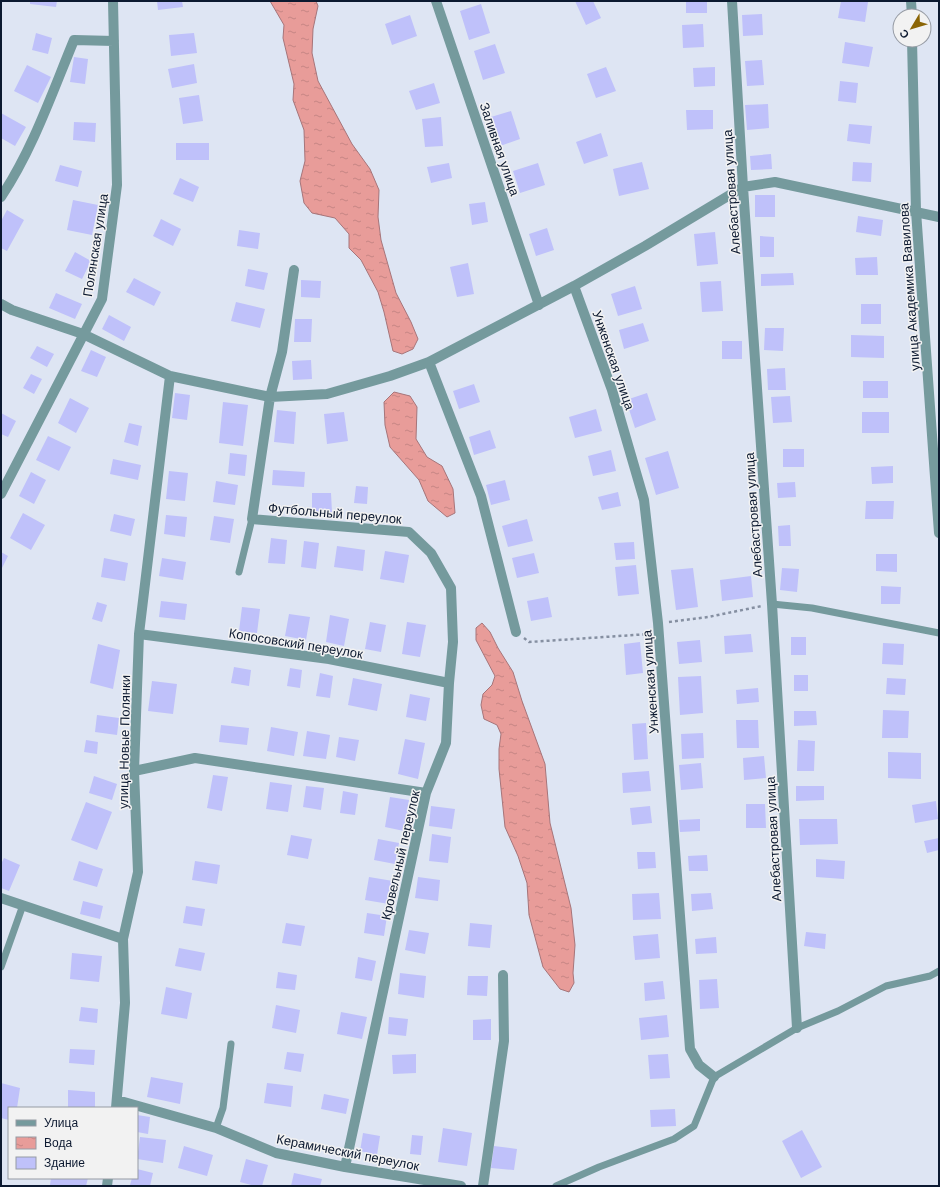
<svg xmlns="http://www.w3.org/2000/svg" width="940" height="1187" viewBox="0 0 940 1187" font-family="Arial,sans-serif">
	<defs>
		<pattern id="water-ripples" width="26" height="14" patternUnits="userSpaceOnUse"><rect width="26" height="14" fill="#e89c99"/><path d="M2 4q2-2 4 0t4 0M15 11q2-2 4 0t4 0" fill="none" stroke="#c68684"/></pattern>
	</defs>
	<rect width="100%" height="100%" fill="#dee5f3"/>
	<path fill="url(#water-ripples)" stroke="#a6757a" d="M270 1H316L318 6 313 29 312 53 318 81 352 144 370 169 379 190 378 217 381 240 396 293 411 322 418 339 413 349 402 354 393 351 384 312 378 292 361 260 349 248V234L335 218 312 213 304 203 300 181 305 161 304 130 293 100 294 84 283 38 284 25Z
		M394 392 410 396 417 407 416 439 427 457 442 466 453 489 455 513 447 517 428 501 419 480 390 447 385 425 384 402Z
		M482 623 490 632 498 648 513 672 522 701 545 764 550 823 571 908 575 945 573 973 574 983 569 992 560 989 543 967 529 915 527 883 518 856 505 827 499 769V749L501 734 497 725 484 719 481 705 483 694 492 685 495 676 476 640V628Z"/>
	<path fill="#bfc1fa" d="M30 1H57L56 7 30 4Z
		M157 1H182L183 7 158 10Z
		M575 1H593L601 18 586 25Z
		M686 1H707V13H686Z
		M841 1 868 2 865 22 838 18Z
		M481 4 490 33 469 40 460 11Z
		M762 14 763 35 743 36 742 15Z
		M410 15 417 36 392 45 385 24Z
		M703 24 704 47 683 48 682 25Z
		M36 33 52 38 48 54 32 50Z
		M194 33 197 53 171 56 169 35Z
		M845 42 873 47 869 67 842 63Z
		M495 44 505 73 483 80 474 51Z
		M74 57 88 59 85 84 70 82Z
		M762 60 764 85 747 86 745 61Z
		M194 64 197 83 172 88 168 69Z
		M27 65 51 77 38 103 14 91Z
		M606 67 616 91 596 98 587 74Z
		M715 67V86L694 87 693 68Z
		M840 81 858 83 856 103 838 101Z
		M434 83 440 103 416 110 409 91Z
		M199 95 203 121 183 124 179 98Z
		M768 104 769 128 747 130 745 105Z
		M686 110H713V129L687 130Z
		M511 111 520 139 500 146 491 117Z
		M1 113 26 127 15 146 1 138Z
		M441 117 443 146 425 147 422 119Z
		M74 122 96 123 95 142 73 140Z
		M849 124 872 126 870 144 847 141Z
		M601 133 608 156 584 164 576 142Z
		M176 143H209V160H176Z
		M771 154 772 169 751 170 750 156Z
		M642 162 649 189 619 196 613 169Z
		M853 162 872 163 871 182 852 181Z
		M449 163 452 178 431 183 427 167Z
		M538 163 545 185 520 193 513 171Z
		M60 165 82 171 78 187 55 181Z
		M180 178 199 187 193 202 173 194Z
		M755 195H775V217H755Z
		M73 200 98 205 92 235 67 230Z
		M485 202 488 222 472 225 469 204Z
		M7 210 24 220 7 251 1 248V221Z
		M858 216 883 220 881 236 856 232Z
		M161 219 181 229 173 246 153 236Z
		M547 228 554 250 536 256 529 234Z
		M239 230 260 233 258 249 237 246Z
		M715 232 718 264 697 266 694 234Z
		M760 236 774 237V257H760Z
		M75 252 91 261 82 279 65 271Z
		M877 257 878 275H856L855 258Z
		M468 263 474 294 457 297 450 267Z
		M248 269 268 273 264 290 245 286Z
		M793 273 794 285 761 286V274Z
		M134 278 161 292 154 306 126 292Z
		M301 280 321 281 320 298 301 297Z
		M721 281 723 311 702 312 700 282Z
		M635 286 642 309 618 316 611 294Z
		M56 293 82 304 75 319 49 308Z
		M236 302 265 309 260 328 231 321Z
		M861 304H881V324H861Z
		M109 315 131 327 124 341 102 329Z
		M295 319H312L311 342H294Z
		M643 323 649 341 624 349 619 330Z
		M765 328H784L783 351 764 350Z
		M851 335 884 336V358L851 357Z
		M722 341H742V359H722Z
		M37 346 54 354 47 367 30 358Z
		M91 350 106 357 97 377 81 371Z
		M311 360 312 379 293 380 292 361Z
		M785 368 786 390H768L767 369Z
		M31 374 42 379 34 394 23 388Z
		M863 381H888V398H863Z
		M474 384 480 402 459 409 453 391Z
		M175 393 190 395 187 420 172 418Z
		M647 393 656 420 635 428 626 400Z
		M790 396 792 422 773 423 771 397Z
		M70 398 89 408 76 433 58 423Z
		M223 402 248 405 243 446 219 443Z
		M596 409 602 431 575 438 569 417Z
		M277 410 296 412 294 444 274 442Z
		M344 412 348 441 327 444 324 414Z
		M862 412H889V433H862Z
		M1 413 16 421 8 437 1 434Z
		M129 423 142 426 138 446 124 442Z
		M490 430 496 448 474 455 469 437Z
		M48 436 71 447 59 471 36 460Z
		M783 449H804V467H783Z
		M611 450 616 471 593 476 588 456Z
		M668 451 679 488 656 495 645 458Z
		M230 453 247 455 245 476 228 474Z
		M113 459 141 465 138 480 110 474Z
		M893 466V483L872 484 871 467Z
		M273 470 305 472 304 487 272 485Z
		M169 471 188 473 185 501 166 499Z
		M31 472 46 480 34 504 19 496Z
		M505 480 510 500 491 505 486 485Z
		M216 481 238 485 235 505 213 502Z
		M795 482 796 497 778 498 777 483Z
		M356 486 368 487 367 504 354 503Z
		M618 492 621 506 602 510 598 497Z
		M312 493H331L332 512H312Z
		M866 501H894L893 519H865Z
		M23 513 45 525 31 550 10 538Z
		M114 514 135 519 131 536 110 531Z
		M166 515 187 517 185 537 164 534Z
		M214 516 234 519 230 543 210 540Z
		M527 519 533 541 508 547 502 526Z
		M790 525 791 546H779L778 526Z
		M271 538 287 540 285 564 268 563Z
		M304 541 319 543 316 569 301 567Z
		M634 542 635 559 616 560 614 543Z
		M337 546 365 550 363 571 334 567Z
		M385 551 409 555 404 583 380 579Z
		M1 552 8 556 1 570Z
		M534 553 539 573 517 578 512 558Z
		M876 554H897V572L876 571Z
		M104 558 128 563 125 581 101 577Z
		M162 558 186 562 183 580 159 576Z
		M636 565 639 594 618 596 615 567Z
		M693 568 698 607 676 610 671 570Z
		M782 568 799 569 797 592 780 590Z
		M751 576 753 597 722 601 720 580Z
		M881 586 901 587 900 604H881Z
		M548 597 552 617 531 621 527 601Z
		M161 601 187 604 185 620 159 617Z
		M97 602 107 605 102 622 92 619Z
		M242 607 260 609 257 633 239 631Z
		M289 614 310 617 306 640 285 636Z
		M330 615 349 619 344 646 326 642Z
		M370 622 386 625 381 652 365 649Z
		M407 622 426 625 420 657 402 654Z
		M751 634 753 652 725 654 724 636Z
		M791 637H806V655H791Z
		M700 640 702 662 679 664 677 642Z
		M640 642 643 673 626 675 624 644Z
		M883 643 904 644 903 665 882 664Z
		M98 644 120 650 113 689 90 683Z
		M234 667 251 670 249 686 231 683Z
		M290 668 302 670 300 688 287 686Z
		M320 673 333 676 330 698 316 696Z
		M794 675H808V691H794Z
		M701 676 703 713 680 715 678 677Z
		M353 678 382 684 377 711 348 705Z
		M887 678 906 679 905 695 886 694Z
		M152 681 177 684 173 714 148 711Z
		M758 688 759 702 737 704 736 690Z
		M410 694 430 698 426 721 406 717Z
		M883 710 909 711 908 738H882Z
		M794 711H816L817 725 794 726Z
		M97 715 119 718 117 735 95 732Z
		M736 720H758L759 748H737Z
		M646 723 648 759 634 760 632 724Z
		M221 725 249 728 247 745 219 742Z
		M271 727 298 732 294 756 267 751Z
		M307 731 330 735 326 759 303 756Z
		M703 733 704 758 682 759 681 734Z
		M339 737 359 740 355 761 336 757Z
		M405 739 425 743 418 779 398 774Z
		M86 740 98 742 97 754 84 752Z
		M798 740 815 741 814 771H797Z
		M888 752 921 753V779L888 778Z
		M764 756 766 778 744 780 743 758Z
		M701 763 703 788 681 790 679 765Z
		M649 771 651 791 623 793 622 773Z
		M213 775 228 777 222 811 207 808Z
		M94 776 117 784 112 800 89 793Z
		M270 782 292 785 288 812 266 809Z
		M306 786 324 788 321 810 303 807Z
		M796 786H824V800L796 801Z
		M343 791 358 794 355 815 340 813Z
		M390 797 409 800 404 831 385 827Z
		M936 801 938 819 915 823 912 805Z
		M86 802 112 812 97 850 71 840Z
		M746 804H765L766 828H746Z
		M431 806 455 809 452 829 429 826Z
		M650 806 652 823 632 825 630 808Z
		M700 819V831L680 832 679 820Z
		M799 819H837L838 844 800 845Z
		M432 834 451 837 448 863 429 861Z
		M291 835 312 839 308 859 287 855Z
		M939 838V850L927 853 924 841Z
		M378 839 399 843 395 864 374 860Z
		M637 852H655L656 868 638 869Z
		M707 855 708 871H689L688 856Z
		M4 858 20 865 9 891 1 888V864Z
		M816 859 845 861 844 879 816 877Z
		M79 861 103 869 97 887 73 880Z
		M195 861 220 865 217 884 192 880Z
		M369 877 393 881 389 904 365 900Z
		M418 877 440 880 438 901 415 898Z
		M659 893 661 919 633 920 632 894Z
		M711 893 713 909 692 911 691 894Z
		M83 901 103 906 100 919 80 914Z
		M186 906 205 909 202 926 183 923Z
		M367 913 387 916 384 936 364 933Z
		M286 923 305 926 301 946 282 943Z
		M470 923 492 925 490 948 468 946Z
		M409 930 429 933 425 954 405 950Z
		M806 932 826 934 825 949 804 946Z
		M658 934 660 958 635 960 633 936Z
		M716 937 717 953 696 954 695 939Z
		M179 948 205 953 201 971 175 966Z
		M72 953 102 956 99 982 70 979Z
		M358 957 376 961 372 981 355 978Z
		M278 972 297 975 295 990 276 988Z
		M400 973 426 976 424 998 398 994Z
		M468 976H488L487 996 467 995Z
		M717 979 719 1008 700 1009 699 980Z
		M663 981 665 999 645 1001 644 983Z
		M166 987 192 993 187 1019 161 1014Z
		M276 1005 300 1010 296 1033 272 1028Z
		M81 1007 98 1009 97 1023 79 1021Z
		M341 1012 367 1017 362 1039 337 1034Z
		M667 1015 669 1037 641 1040 639 1018Z
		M389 1017 408 1019 406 1036 388 1034Z
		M491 1019V1040H473V1020Z
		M70 1049 95 1050 94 1065 69 1063Z
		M287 1052 304 1054 301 1072 284 1069Z
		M416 1054V1073L393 1074 392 1055Z
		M668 1054 670 1078 650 1079 648 1055Z
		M151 1077 183 1083 180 1104 147 1097Z
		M1 1083 20 1088 17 1108H9V1120L1 1118Z
		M267 1083 293 1086 291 1107 264 1103Z
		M68 1090 95 1092V1108L68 1107Z
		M324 1094 349 1099 346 1114 321 1109Z
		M675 1109 676 1126 651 1127 650 1110Z
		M137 1115 150 1117 148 1134 137 1132Z
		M443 1128 472 1133 467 1166 438 1162Z
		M802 1130 822 1167 801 1178 782 1141Z
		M363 1133 380 1136 377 1155 360 1151Z
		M412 1135 423 1136 421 1155 410 1154Z
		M140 1137 166 1140 163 1163 137 1159Z
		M184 1146 213 1155 207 1176 178 1168Z
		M494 1146 517 1149 514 1170 491 1168Z
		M246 1159 268 1165 262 1186H255L240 1182Z
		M137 1169 153 1173 150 1186 130 1185 132 1178H137Z
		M294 1173 322 1179 320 1186H291Z
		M51 1178H88L86 1186H52L50 1185Z"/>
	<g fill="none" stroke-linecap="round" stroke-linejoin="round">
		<path stroke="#858fa1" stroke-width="2.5" stroke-dasharray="3 3" stroke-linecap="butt" d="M669 622 708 617 762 606
			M524 638 529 642 649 634"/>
		<path stroke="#759a9d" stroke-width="7" d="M239 572 252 519
			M772 604 812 608 939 633
			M1 967 23 905
			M216 1128 223 1108 231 1044
			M556 1186 599 1167 674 1139 694 1126 714 1077 797 1028 838 1011 886 986 930 976 939 971"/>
		<path stroke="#759a9d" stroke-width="10" d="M436 1 539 305
			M732 1 743 187 772 604 797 1028
			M911 1 912 16
			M912 40 916 211 939 533
			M1 197C33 149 52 93 74 40L114 41
			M294 270 282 352 270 397 252 519 409 532 431 553 451 588 453 642 449 683 446 743 426 793 345 1167
			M574 286 612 390 644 500 658 623 690 1049 699 1065 714 1077
			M1 304 12 310 83 334 170 376 270 397 327 394 390 376 429 362 574 286 645 246 743 187 775 182 939 217
			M429 362 481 496 516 632
			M1 494 102 299 117 185 113 1
			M139 634 329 659 449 683
			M134 771 195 758 426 793
			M1 898 123 939
			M117 1100 216 1128 276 1153 345 1167 461 1186
			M116 1108 125 1003 123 939 138 872 134 771 139 634 170 376
			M107 1186 108 1178
			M483 1186 504 1041 503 975"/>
	</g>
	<g text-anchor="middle" stroke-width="3" stroke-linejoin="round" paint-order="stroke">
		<g font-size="13" fill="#0c1930" stroke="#f2f2f2">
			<text transform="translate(500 149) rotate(71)" y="5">Заливная улица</text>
			<text transform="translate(731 192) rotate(-94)" y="5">Алебастровая улица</text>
			<text transform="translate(95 245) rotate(-81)" y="5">Полянская улица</text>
			<text transform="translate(909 287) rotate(-94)" y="5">улица Академика Вавилова</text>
			<text transform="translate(614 360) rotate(71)" y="5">Унженская улица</text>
			<text transform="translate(335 513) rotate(5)" y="5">Футбольный переулок</text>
			<text transform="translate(753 515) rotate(-94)" y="5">Алебастровая улица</text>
			<text transform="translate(296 643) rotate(9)" y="5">Копосовский переулок</text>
			<text transform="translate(650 682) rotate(-94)" y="5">Унженская улица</text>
			<text transform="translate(124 742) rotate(-89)" y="5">улица Новые Полянки</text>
			<text transform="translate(773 839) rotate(-93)" y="5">Алебастровая улица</text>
			<text transform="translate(400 855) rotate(-77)" y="5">Кровельный переулок</text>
			<text transform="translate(348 1152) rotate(11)" y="5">Керамический переулок</text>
		</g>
	</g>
	<rect width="940" height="1187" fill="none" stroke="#0c1930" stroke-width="4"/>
	<rect x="8" y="1107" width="130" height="72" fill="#f2f2f2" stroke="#969ba4"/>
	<rect x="16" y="1120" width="20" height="6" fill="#759a9d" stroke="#969ba4"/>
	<text x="44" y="1127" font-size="12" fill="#0c1930">Улица</text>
	<rect x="16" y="1137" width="20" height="12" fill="url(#water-ripples)" stroke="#969ba4"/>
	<text x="44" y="1147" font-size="12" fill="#0c1930">Вода</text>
	<rect x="16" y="1157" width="20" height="12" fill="#bfc1fa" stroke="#969ba4"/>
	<text x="44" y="1167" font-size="12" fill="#0c1930">Здание</text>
	<g transform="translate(912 28) rotate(232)"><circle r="19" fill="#f2f2f2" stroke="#969ba4"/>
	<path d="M0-3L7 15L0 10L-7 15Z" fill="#8b6505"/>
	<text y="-6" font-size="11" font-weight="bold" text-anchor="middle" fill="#0c1930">С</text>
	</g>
</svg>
